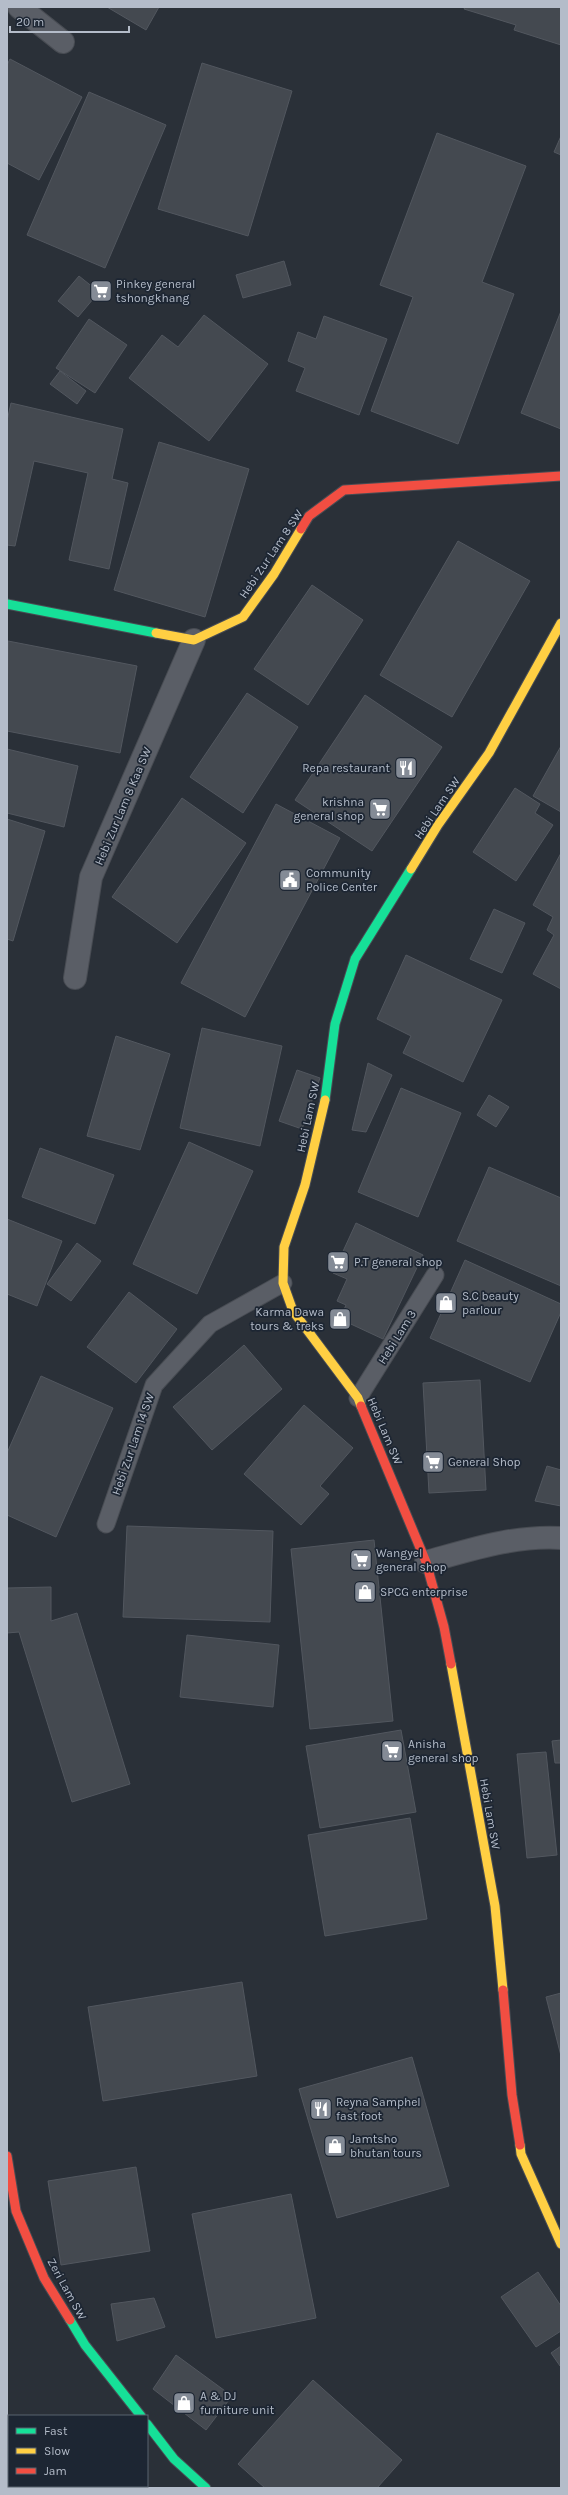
<svg xmlns="http://www.w3.org/2000/svg" width="568" height="2495" viewBox="0 0 568 2495" font-family="Karla,sans-serif">
	<rect width="100%" height="100%" fill="#2a3038"/>
	<path fill="#444950" stroke="#52575f" d="M107 7H159L146 30Z
		M465 7H561V45L514 30 516 25 464 9Z
		M10 59 82 97 39 180 7 163V65Z
		M202 63 292 91 248 236 158 209Z
		M89 92 166 125 105 268 27 235Z
		M437 133 526 166 482 282 514 294 458 444 371 411 413 297 380 285Z
		M561 136V155L554 152Z
		M284 261 291 285 243 298 236 275Z
		M79 276 99 292 78 317 58 301Z
		M561 311V429L521 413Z
		M204 315 268 364 209 441 129 378 162 335 178 347Z
		M324 316 387 339 359 415 296 391 305 368 288 361 298 332 316 339Z
		M89 319 127 345 95 393 56 368Z
		M60 371 86 391 77 404 50 384Z
		M11 403 123 429 112 479 128 483 109 569 69 560 88 473 34 461 15 546 7 545V421Z
		M159 442 249 469 205 617 114 590Z
		M458 541 530 581 452 717 380 675Z
		M312 585 363 620 308 705 254 669Z
		M8 641 137 666 120 753 7 731Z
		M247 693 298 727 243 813 190 777Z
		M365 695 442 747 372 851 295 800Z
		M561 746V812L533 796Z
		M7 749 78 766 64 827 7 813Z
		M515 788 540 804 535 813 553 825 516 881 473 852Z
		M182 798 246 843 177 943 112 897Z
		M276 804 340 838 245 1017 181 983Z
		M7 819 45 831 13 941 7 939Z
		M561 853V989L533 974 554 935 547 930 553 917 533 905Z
		M494 909 525 923 502 973 470 959Z
		M406 955 502 1000 463 1082 403 1053 411 1036 377 1019Z
		M202 1028 282 1046 260 1146 180 1128Z
		M116 1036 170 1054 140 1150 87 1136Z
		M368 1063 392 1075 366 1132 352 1130Z
		M297 1070 320 1078 302 1129 279 1121Z
		M401 1088 461 1113 418 1217 358 1192Z
		M489 1095 509 1107 496 1127 477 1115Z
		M189 1142 253 1171 197 1294 133 1264Z
		M40 1148 114 1175 95 1224 22 1197Z
		M489 1167 561 1198V1286L457 1241Z
		M7 1219 62 1241 37 1306 7 1294Z
		M356 1223 423 1255 383 1339 340 1319 346 1305 337 1301 347 1279 333 1273Z
		M77 1243 101 1261 71 1301 47 1284Z
		M465 1260 561 1304V1312L530 1382 430 1338Z
		M129 1292 177 1329 136 1383 87 1347Z
		M244 1345 282 1389 212 1450 173 1407Z
		M41 1376 113 1408 56 1537 7 1515V1453Z
		M480 1380 486 1490 429 1493 423 1383Z
		M304 1405 353 1448 320 1486 329 1494 301 1525 244 1474Z
		M547 1466 561 1470V1506L535 1501Z
		M127 1526 273 1531 270 1622 123 1617Z
		M374 1540 393 1721 310 1729 291 1549Z
		M51 1587V1621L77 1613 130 1784 72 1802 19 1632 7 1633V1588Z
		M187 1635 279 1645 273 1707 180 1697Z
		M401 1730 416 1812 320 1828 306 1746Z
		M561 1740V1763H555L552 1741Z
		M546 1752 557 1855 527 1858 517 1754Z
		M410 1818 427 1919 325 1936 308 1835Z
		M242 1982 257 2076 103 2101 88 2007Z
		M561 1993V2056L546 1997Z
		M412 2057 449 2186 337 2218 299 2089Z
		M136 2167 150 2251 61 2265 48 2181Z
		M291 2194 316 2318 216 2338 192 2214Z
		M538 2272 561 2306V2331L536 2347 501 2297Z
		M154 2298 165 2327 117 2341 111 2304Z
		M561 2346V2365L560 2366 551 2353Z
		M176 2355 232 2396 206 2430 153 2389Z
		M313 2380 402 2460 377 2488H265L238 2464Z"/>
	<g fill="none" stroke-linecap="round" stroke-linejoin="round">
		<g stroke="#484c53" stroke-width="19">
			<path id="lane" d="M358 1398 435 1275
				M106 1524 154 1385 210 1324 283 1283"/>
		</g>
		<g stroke="#484c53" stroke-width="24">
			<path id="street" d="M19 7 63 42
				M75 978 91 877 194 640
				M426 1562C470 1550 514 1535 561 1538"/>
		</g>
		<g stroke="#484c53" stroke-width="11">
			<path id="fast" d="M7 604 156 633
				M325 1100 335 1024 355 959 411 869
				M70 2320 85 2345 141 2416
				M147 2424 174 2459 206 2488"/>
		</g>
		<g stroke="#484c53" stroke-width="11">
			<path id="slow" d="M156 633 194 640 243 617 274 574 301 529
				M411 869 438 825 489 753 561 623
				M325 1100 305 1185 284 1247 283 1283 293 1311 358 1398 361 1406
				M451 1664 495 1906 503 1990
				M520 2145 521 2154 561 2244"/>
		</g>
		<g stroke="#484c53" stroke-width="11">
			<path id="jam" d="M301 529 309 516 344 490 561 476
				M361 1406 426 1562 444 1627 451 1664
				M503 1990 512 2095 520 2145
				M7 2156 16 2211 44 2278 70 2320"/>
		</g>
		<use href="#lane" stroke="#5a5e66" stroke-width="17"/>
		<use href="#street" stroke="#5a5e66" stroke-width="22"/>
		<use href="#fast" stroke="#16e098" stroke-width="9"/>
		<use href="#slow" stroke="#ffcf43" stroke-width="9"/>
		<use href="#jam" stroke="#f24e42" stroke-width="9"/>
	</g>
	<defs>
		<g id="supermarket-square" transform="scale(1.15)"><rect x="-9" y="-9" width="18" height="18" rx="4" fill="#848b96" stroke="#1d2633"/><path d="M-6-5.5h2.5l.6 2H6L4.5 2H-2.5L-4.4-4H-6ZM-1.5 3.2a1.3 1.3 0 1 0 .1 0ZM3 3.2a1.3 1.3 0 1 0 .1 0Z" fill="#fff"/></g>
		<g id="restaurant-square" transform="scale(1.15)"><rect x="-9" y="-9" width="18" height="18" rx="4" fill="#848b96" stroke="#1d2633"/><path d="M-5-6h1v4h1v-4h1v4h1v-4h1v5L-1.5 .5V6h-2V.5L-5-1ZM5-6V6H3V1.5H1.5Q1.5-4 5-6Z" fill="#fff"/></g>
		<g id="civic-square" transform="scale(1.15)"><rect x="-9" y="-9" width="18" height="18" rx="4" fill="#848b96" stroke="#1d2633"/><path d="M-.6-6.5H3V-4.5H.6V-3L4-1V1h2V6H-6V1h2V-1L-.6-3ZM-1.2 2.5V6h2.4V2.5Z" fill="#fff"/></g>
		<g id="shop-square" transform="scale(1.15)"><rect x="-9" y="-9" width="18" height="18" rx="4" fill="#848b96" stroke="#1d2633"/><path d="M-5-2.5h2.3a2.7 3.5 0 0 1 5.4 0H5L5.5 6h-11ZM-1.5-2.5h3a1.5 2.3 0 0 0-3 0Z" fill="#fff"/></g>
	</defs>
	<g fill-rule="evenodd">
		<use href="#supermarket-square" x="101" y="291"/>
		<use href="#restaurant-square" x="406" y="768"/>
		<use href="#supermarket-square" x="380" y="809"/>
		<use href="#civic-square" x="290" y="880"/>
		<use href="#supermarket-square" x="338" y="1262"/>
		<use href="#shop-square" x="446" y="1303"/>
		<use href="#shop-square" x="340" y="1319"/>
		<use href="#supermarket-square" x="433" y="1462"/>
		<use href="#supermarket-square" x="361" y="1560"/>
		<use href="#shop-square" x="365" y="1592"/>
		<use href="#supermarket-square" x="392" y="1751"/>
		<use href="#restaurant-square" x="321" y="2109"/>
		<use href="#shop-square" x="335" y="2146"/>
		<use href="#shop-square" x="184" y="2403"/>
	</g>
	<g text-anchor="middle" stroke-width="3.5" stroke-linejoin="round" paint-order="stroke">
		<g font-size="12" fill="#b4bcc9" stroke="#1d2633" text-anchor="start">
			<text x="116" y="288">Pinkey general<tspan x="116" dy="14">tshongkhang</tspan></text>
			<text x="390" y="772" text-anchor="end">Repa restaurant</text>
			<text x="364" y="806" text-anchor="end">krishna<tspan x="364" dy="14">general shop</tspan></text>
			<text x="306" y="877">Community<tspan x="306" dy="14">Police Center</tspan></text>
			<text x="354" y="1266">P.T general shop</text>
			<text x="462" y="1300">S.C beauty<tspan x="462" dy="14">parlour</tspan></text>
			<text x="324" y="1316" text-anchor="end">Karma Dawa<tspan x="324" dy="14">tours &amp; treks</tspan></text>
			<text x="448" y="1466">General Shop</text>
			<text x="376" y="1557">Wangyel<tspan x="376" dy="14">general shop</tspan></text>
			<text x="380" y="1596">SPCG enterprise</text>
			<text x="408" y="1748">Anisha<tspan x="408" dy="14">general shop</tspan></text>
			<text x="336" y="2106">Reyna Samphel<tspan x="336" dy="14">fast foot</tspan></text>
			<text x="350" y="2143">Jamtsho<tspan x="350" dy="14">bhutan tours</tspan></text>
			<text x="200" y="2400">A &amp; DJ<tspan x="200" dy="14">furniture unit</tspan></text>
		</g>
		<g font-size="12" fill="#b4bcc9" stroke="#1d2633">
			<text transform="translate(271 554) rotate(-56)" y="4">Hebi Zur Lam 8 SW</text>
			<text transform="translate(123 806) rotate(-67)" y="4">Hebi Zur Lam 8 Kaa SW</text>
			<text transform="translate(437 808) rotate(-56)" y="4">Hebi Lam SW</text>
			<text transform="translate(308 1117) rotate(-78)" y="4">Hebi Lam SW</text>
			<text transform="translate(397 1337) rotate(-58)" y="4">Hebi Lam 3</text>
			<text transform="translate(385 1431) rotate(67)" y="4">Hebi Lam SW</text>
			<text transform="translate(133 1444) rotate(-71)" y="4">Hebi Zur Lam 14 SW</text>
			<text transform="translate(490 1814) rotate(80)" y="4">Hebi Lam SW</text>
			<text transform="translate(67 2289) rotate(61)" y="4">Zeri Lam SW</text>
		</g>
	</g>
	<rect width="568" height="2495" fill="none" stroke="#b4bcc9" stroke-width="16"/>
	<rect x="8" y="2415" width="140" height="72" fill="#1d2633" stroke="#59626f"/>
	<rect x="16" y="2428" width="20" height="6" fill="#16e098" stroke="#59626f"/>
	<text x="44" y="2435" font-size="12" fill="#b4bcc9">Fast</text>
	<rect x="16" y="2448" width="20" height="6" fill="#ffcf43" stroke="#59626f"/>
	<text x="44" y="2455" font-size="12" fill="#b4bcc9">Slow</text>
	<rect x="16" y="2468" width="20" height="6" fill="#f24e42" stroke="#59626f"/>
	<text x="44" y="2475" font-size="12" fill="#b4bcc9">Jam</text>
	<path d="M10 26v6h119v-6" fill="none" stroke="#b4bcc9" stroke-width="2"/>
	<text x="16" y="26" font-size="12" fill="#b4bcc9" stroke="#1d2633" stroke-width="3" paint-order="stroke">20 m</text>
</svg>
